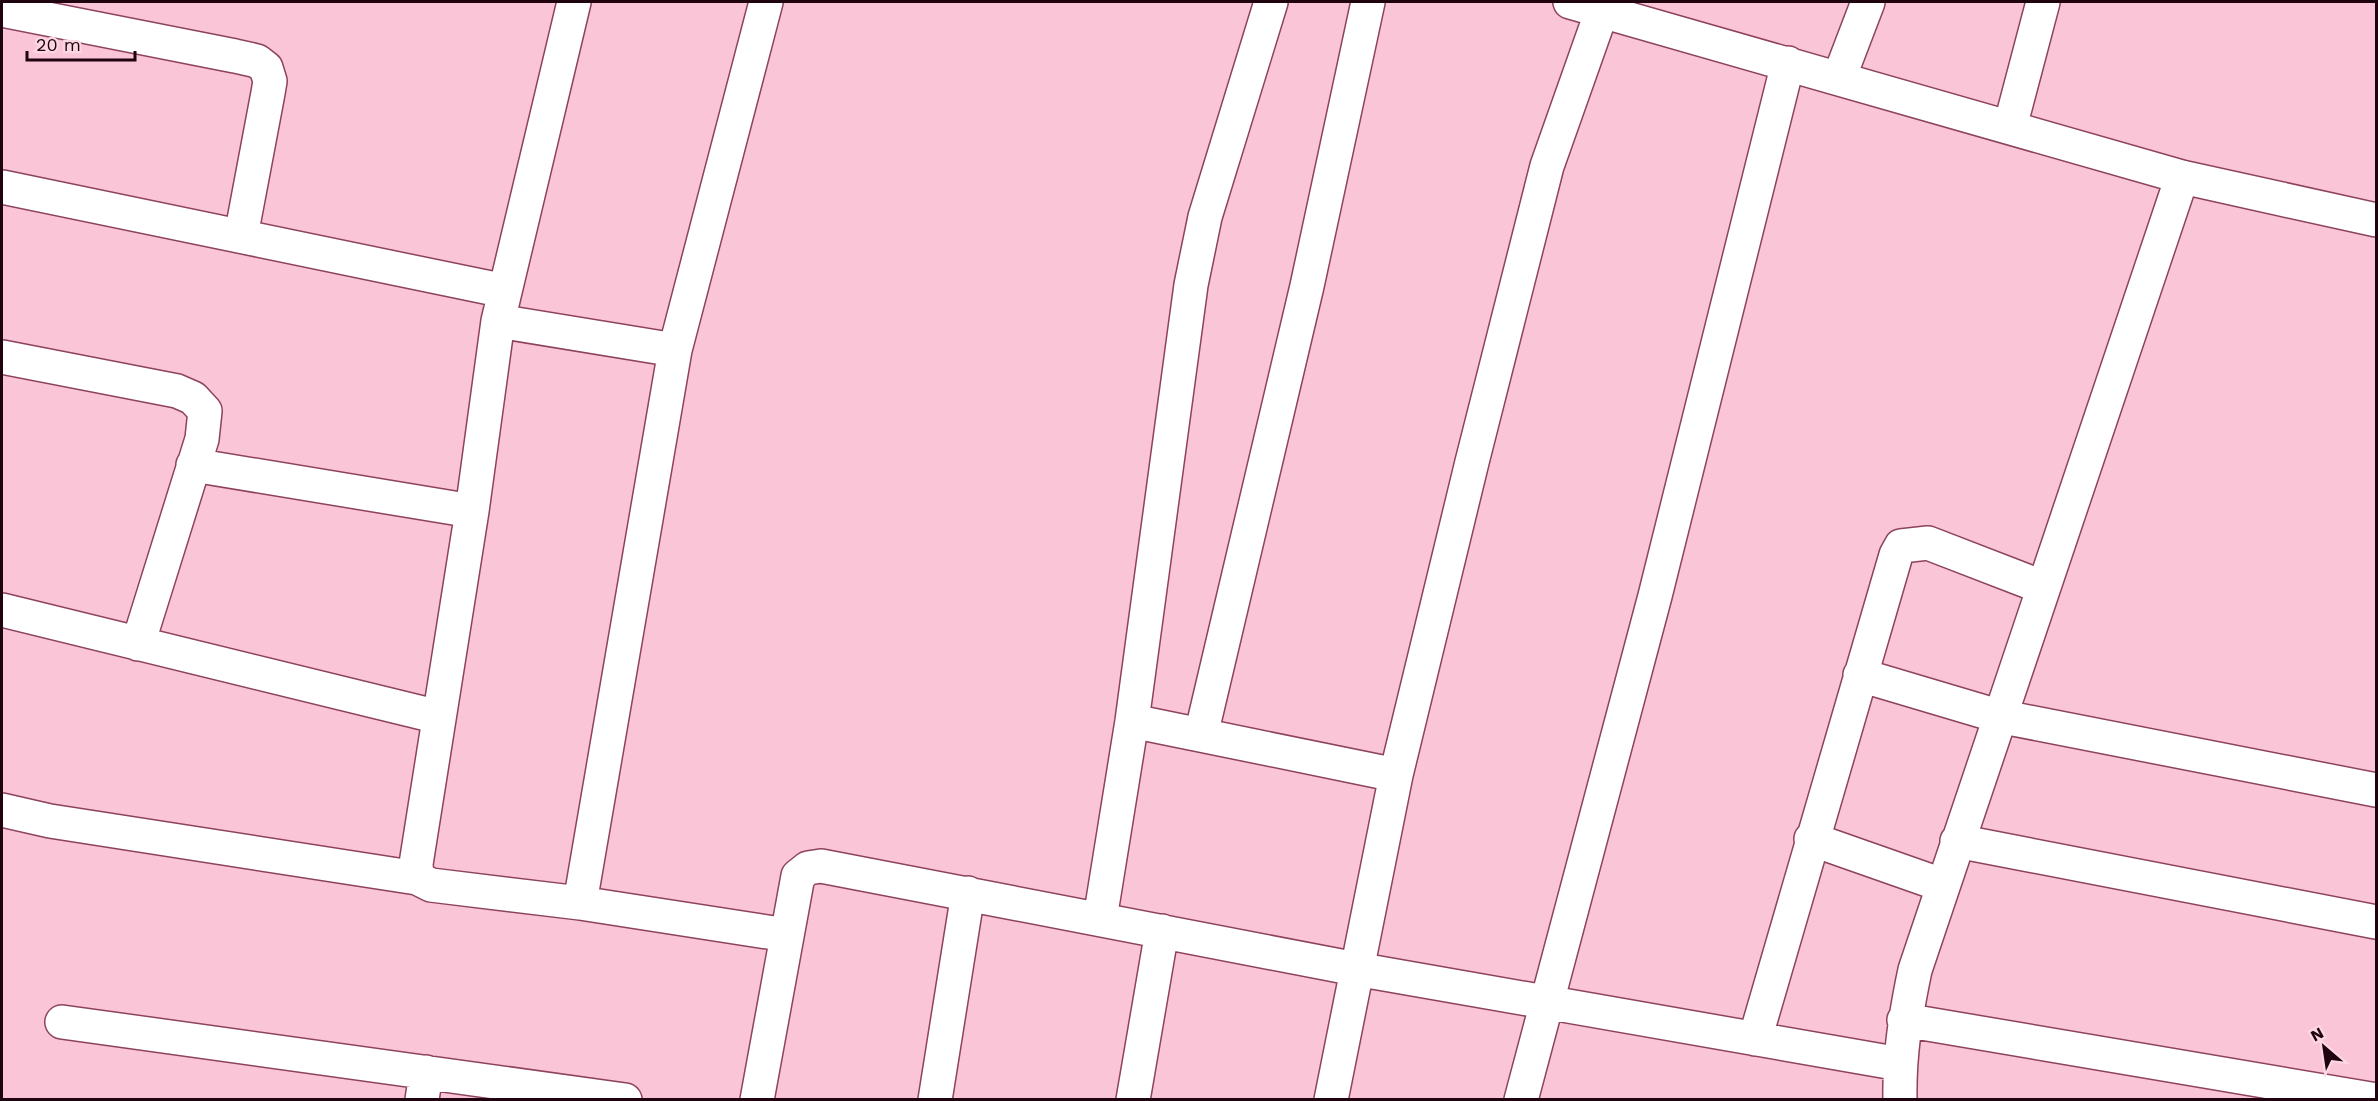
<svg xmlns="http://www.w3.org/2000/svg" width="2378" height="1101" viewBox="0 0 2378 1101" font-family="'Work Sans',sans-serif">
	<rect width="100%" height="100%" fill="#fac5d6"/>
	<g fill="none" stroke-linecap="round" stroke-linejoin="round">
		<g stroke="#8d425f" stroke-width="36">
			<path id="minor" d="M574 2 498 321 472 511 416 864 417 878 431 885 580 903 787 935
				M1570 2 2182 177 2376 220
				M2 10 235 56 257 61 266 68 270 81 268 93 241 236
				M1839 78 1868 2
				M2010 127 2043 2
				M2 187 505 291
				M498 321 675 350
				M2 357 177 391 193 398 205 411 202 439 138 644
				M193 465 472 511
				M2 610 439 717
				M1860 675 1998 716 2376 790
				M1132 721 1396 775
				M1201 735 1307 286 1368 2
				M2 810 50 821 417 878
				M1811 839 1942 885
				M1957 841 2376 922
				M580 903 675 350 766 2
				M1100 919 1132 721 1191 285 1205 217 1271 2
				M1904 1020 2376 1100
				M62 1022 625 1100
				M1755 1039 1896 555 1901 546 1928 543 2042 587
				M422 1100 426 1072
				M757 1100 798 876 808 868 821 866 1356 969 1900 1064
				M935 1100 968 893
				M1133 1100 1162 931
				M1331 1100 1396 775 1472 462 1547 166 1605 2
				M1521 1100 1655 596 1788 63
				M1900 1100C1899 1055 1906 1013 1915 970L2182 177"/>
		</g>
		<use href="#minor" stroke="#fff" stroke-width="33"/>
	</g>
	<rect width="2378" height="1101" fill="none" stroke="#1f030f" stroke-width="6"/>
	<g transform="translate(2324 1047) rotate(331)" stroke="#fcd7e3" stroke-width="4.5" paint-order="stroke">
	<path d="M0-4.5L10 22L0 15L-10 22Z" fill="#1f030f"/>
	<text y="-9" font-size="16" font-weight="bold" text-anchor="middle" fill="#1f030f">N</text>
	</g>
	<path d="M27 51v9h108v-9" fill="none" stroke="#1f030f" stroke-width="3"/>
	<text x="36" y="51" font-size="18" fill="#1f030f" stroke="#fcd7e3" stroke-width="4.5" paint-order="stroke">20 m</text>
</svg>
